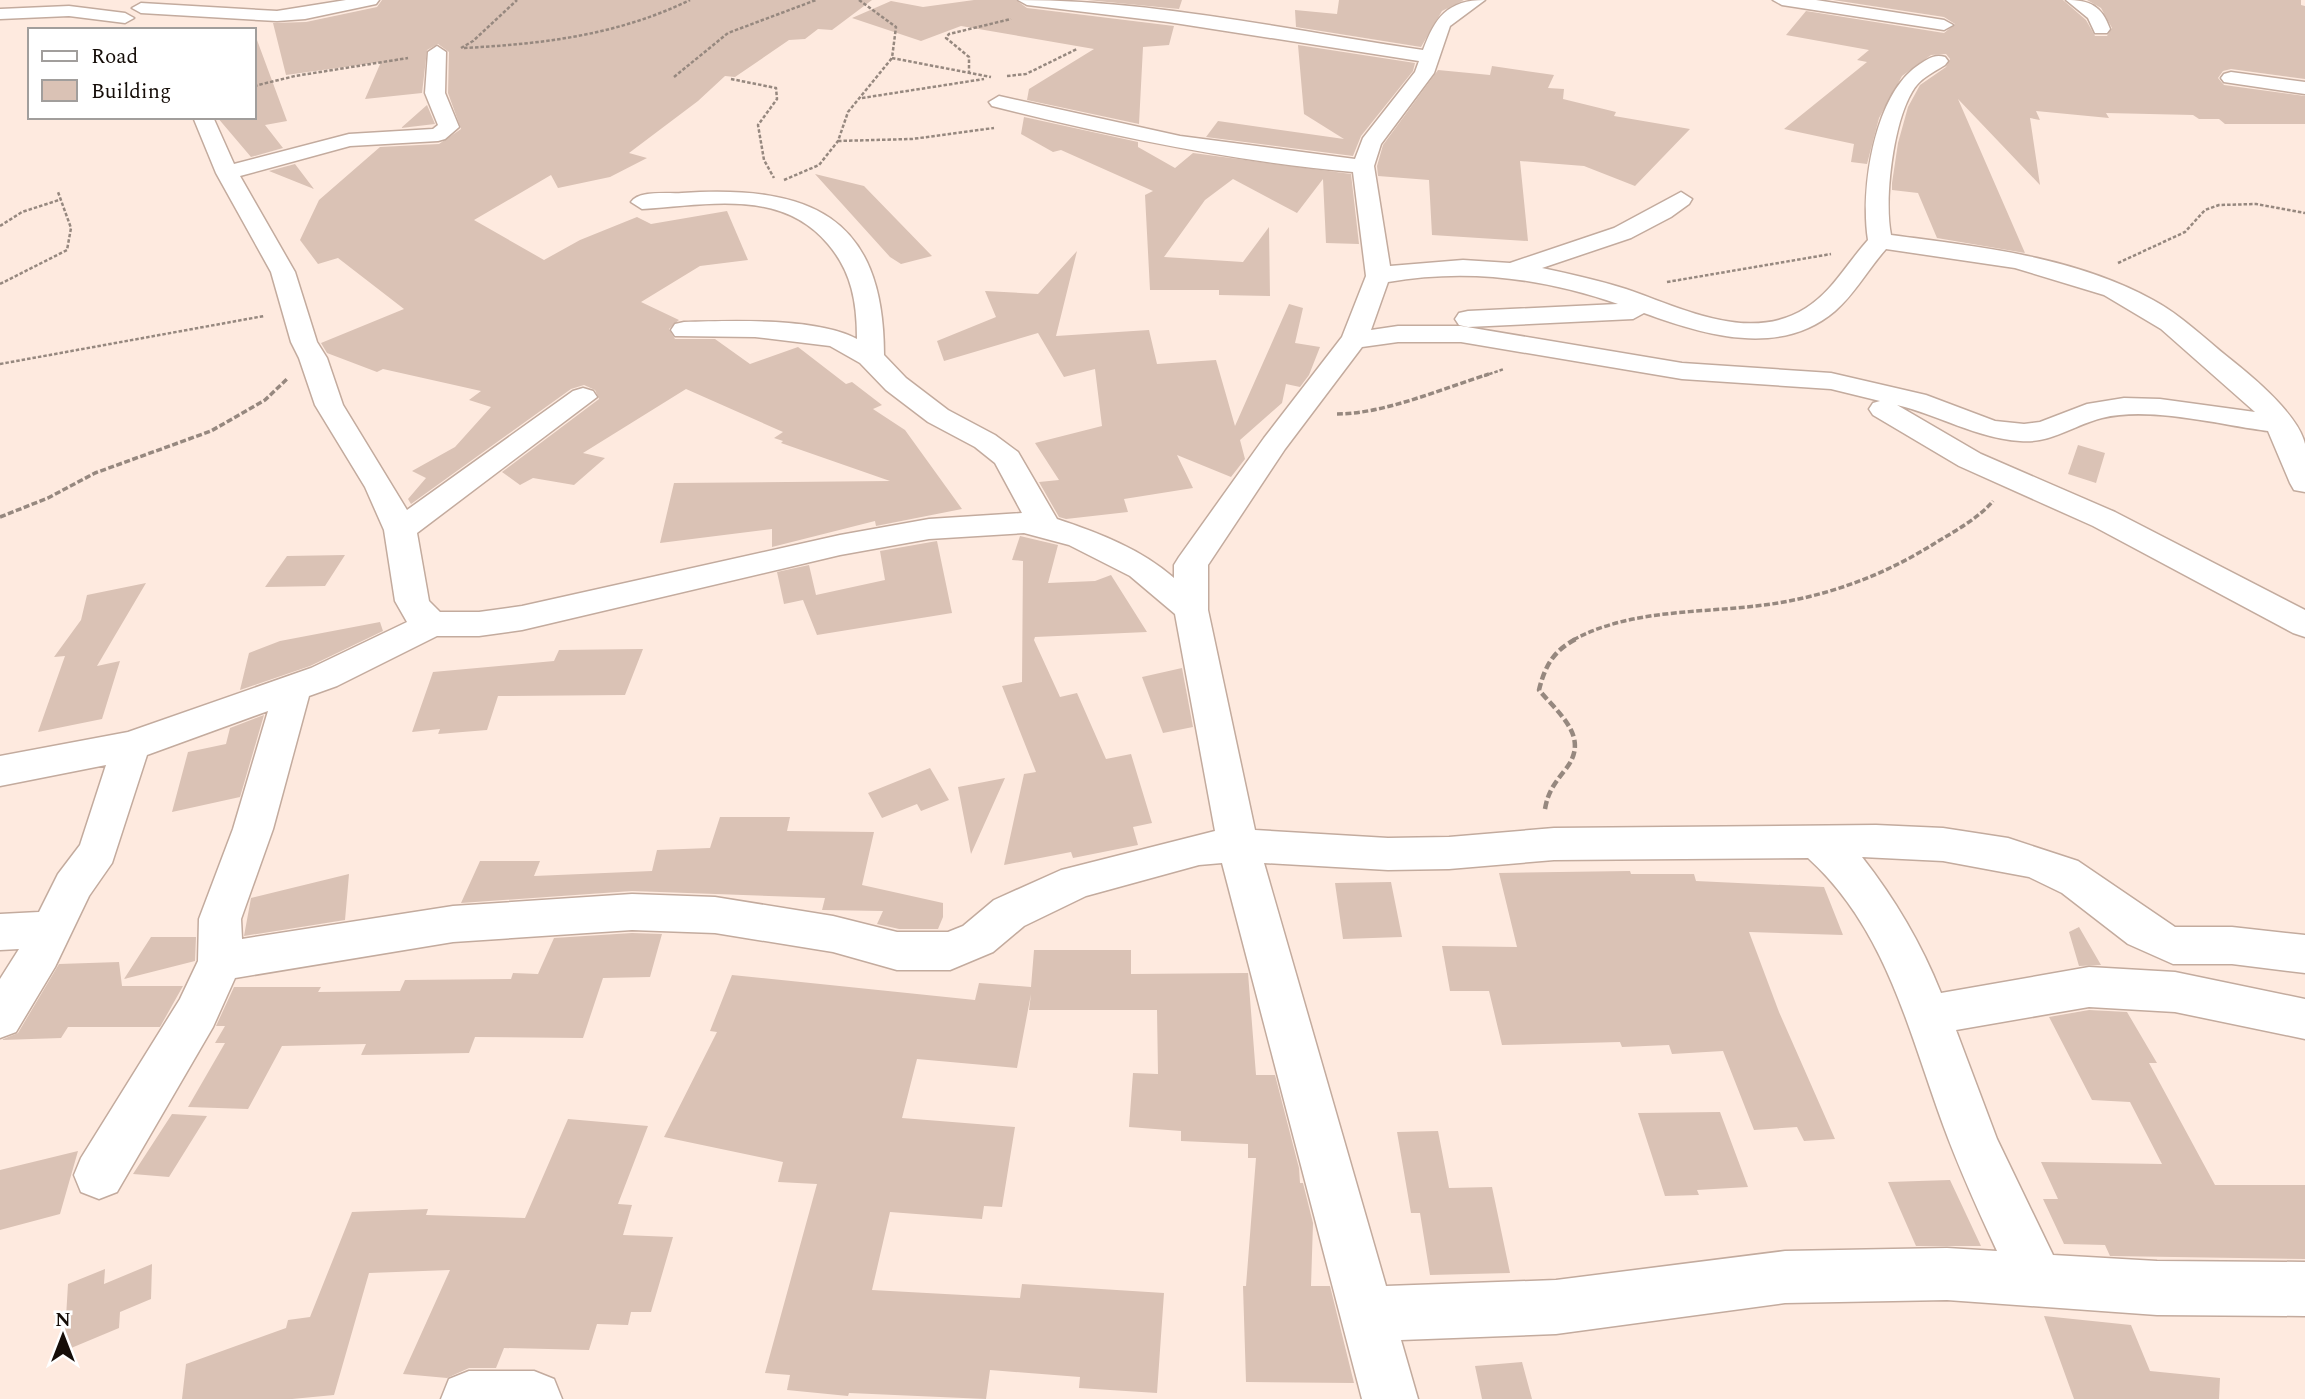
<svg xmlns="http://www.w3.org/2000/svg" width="2305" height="1399" viewBox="0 0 2305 1399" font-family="Spectral,serif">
	<rect width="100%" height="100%" fill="#feeadf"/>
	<path fill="#dac2b5" d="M382 0H872L832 30 818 29 805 39 789 40 735 77 725 76 698 101 629 153 647 158 610 177 558 188 551 175 474 220 544 260 580 240 637 217 651 224 727 211 748 260 700 266 641 302 679 320 669 329 675 339H715L750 364 798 347 846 384 852 382 882 405 873 409 905 430 962 509 876 526 875 521 772 547V529L660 543 674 483 890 481 781 443 783 441 774 438 783 432 686 389 583 453 605 458 574 485 533 478 520 485 502 472 599 399 595 390 584 385 571 389 411 504 408 499 426 478 412 471 455 447 491 407 469 400 481 391 383 369 377 372 327 353 321 343 404 309 338 258 318 264 300 240 319 200 380 147 439 144 461 129 448 93 449 52 438 44 427 50 422 93 365 99 381 62 286 75 273 23 306 22 377 7Z
		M974 0H1016L1027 8 1174 26 1169 45 1143 47 1139 124 1027 100 1029 89 1094 49 961 26 921 41 852 18 891 1 923 7Z
		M1087 0H1182L1179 9Z
		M1339 0H1464L1442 11 1421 47 1296 27 1295 10 1337 14Z
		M1833 0H2063L2086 20 2095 36H2107L2112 28 2101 8 2087 0H2301V5L2305 6V79L2231 69 2223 71 2218 78 2224 85 2305 96V124H2225L2219 119H2199L2193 115 2106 113 2109 118 2036 111 2040 120 2030 118 2040 185 1958 99 2025 253 1937 238 1918 193 1892 190V183L1898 143 1908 107 1920 85 1946 67 1950 59 1946 54 1931 55 1902 76 1879 118 1867 164 1851 162 1854 144 1784 129 1867 62 1857 60 1869 50 1786 35 1806 11 1944 33 1955 24 1944 17Z
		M257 40 287 121 265 125 283 148 251 157 217 117H254V41Z
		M1298 45 1415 63 1413 71 1361 136 1353 156 1206 137 1218 121 1344 139 1304 114Z
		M1492 66 1554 75 1548 88 1564 89 1563 99 1616 112 1614 116 1690 129 1635 186 1584 166 1520 161 1528 241 1432 235 1429 180 1378 176 1377 166 1383 145 1438 70 1490 75Z
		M427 105 435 124 401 128Z
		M1024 117 1138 142V147L1175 168 1193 153 1351 174 1359 244 1326 243 1323 179 1297 213 1233 179 1205 200 1164 257 1243 262 1269 227 1270 296 1219 295V290H1150L1145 195 1153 191 1061 150 1053 152 1021 134Z
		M295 164 314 189 269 171Z
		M815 174 864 186 932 256 901 264 890 257Z
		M1077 251 1056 336 1149 330 1157 364 1216 360 1235 426 1289 304 1303 308 1295 343 1320 347 1309 375 1300 387 1286 384 1282 403 1240 440 1245 459 1231 477 1177 455 1193 488 1124 499 1128 512 1066 519 1059 517 1039 482 1059 480 1035 443 1102 426 1095 369 1064 377 1038 333 944 361 937 341 996 317 985 291 1038 294Z
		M2078 445 2105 453 2096 483 2068 474Z
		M1020 536 1058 545 1048 583 1095 581 1111 575 1147 632 1035 637 1034 640 1060 697 1077 693 1106 759 1131 754 1152 823 1133 827 1138 845 1073 858 1071 852 1004 865 1024 774 1036 772 1002 686 1022 682 1023 561 1012 560Z
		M937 541 952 613 817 635 803 600 784 604 777 572 809 565 816 595 885 580 880 551Z
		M345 555 325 586 265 587 287 556Z
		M146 583 97 666 120 661 102 719 38 732 65 656 54 657 81 620 87 595Z
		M380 622 383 631 310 666 240 690 249 653 280 641Z
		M643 649 625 695 498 696 487 730 438 734 440 729 412 732 433 672 554 661 559 650Z
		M1182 668 1193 727 1163 733 1142 677Z
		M264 715 240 797 172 812 188 752 226 744 230 728Z
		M930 768 949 800 921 811 917 804 882 818 868 793Z
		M1005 778 971 854 958 787Z
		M720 817H790L787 831 874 832 862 885 943 903V917L938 929H899L877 924 883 911 822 910 825 898 632 891 461 903 480 861H540L534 876 652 871 657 850 710 848Z
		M1630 871 1631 874H1694L1696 881 1824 887 1843 935 1749 932 1779 1012 1835 1139 1804 1141 1797 1127 1754 1130 1723 1051 1672 1054 1669 1045 1622 1047 1620 1042 1502 1045 1489 991H1450L1442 946 1517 947 1499 873Z
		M349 874 345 920 244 936 251 898Z
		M1391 882 1402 937 1343 939 1335 883Z
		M2079 927 2101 965 2079 966 2069 932Z
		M632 933 662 934 650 977 603 978 583 1038 475 1037 469 1053 361 1055 366 1044 282 1046 248 1109 188 1107 225 1043H215L225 1026H216L234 987H321L318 992 400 991 405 980 511 979 513 973 538 974 554 938Z
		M151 937H196L195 961 124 979Z
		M1034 950H1131V974L1248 973 1256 1075H1275L1299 1168 1300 1183H1303L1313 1223 1311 1286H1330L1354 1383 1246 1382 1243 1286H1246L1256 1158H1248V1144L1181 1141V1131L1129 1127 1133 1073 1158 1074 1157 1010H1029L1031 994 1017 1068 917 1059 902 1118 1015 1127 1002 1207 984 1206 982 1219 890 1212 872 1290 1020 1298 1022 1284 1164 1293 1157 1393 1079 1388 1080 1377 990 1370 986 1399 849 1393 848 1396 787 1390 790 1375 765 1373 817 1184 778 1182 783 1162 664 1137 717 1032 710 1031 732 975 975 1000 979 983 1031 987Z
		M119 962 122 986H183L160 1027H68L61 1038 1 1040 18 1033 59 964Z
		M2089 1010 2127 1012 2157 1063H2149L2215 1185H2305V1259L2110 1256 2105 1245 2064 1244 2043 1199H2058L2041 1162 2162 1164 2130 1102 2092 1100 2049 1017Z
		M1720 1112 1748 1187 1697 1190 1699 1195 1665 1196 1638 1113Z
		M172 1114 207 1116 169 1177 133 1174Z
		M568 1119 648 1126 618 1204 632 1205 623 1235 673 1237 651 1312H631L628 1325 597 1324 589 1350 504 1348 496 1368H469L447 1378 403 1374 450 1270 369 1273 334 1395 292 1399H182L186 1364 286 1328 288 1320 310 1317 352 1212 428 1209 426 1215 525 1218Z
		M1438 1131 1449 1188 1492 1187 1510 1273 1430 1275 1420 1213H1411L1397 1132Z
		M78 1151 60 1214 0 1230V1170Z
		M1950 1180 1981 1246H1916L1888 1182Z
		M152 1264 151 1299 120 1312 119 1328 64 1351 68 1284 105 1269 104 1284Z
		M2044 1316 2131 1325 2150 1371 2220 1378 2219 1399H2074Z
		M1522 1362 1532 1399H1482L1475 1366Z"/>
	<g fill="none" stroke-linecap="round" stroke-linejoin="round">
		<g stroke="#c3ab9e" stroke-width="3">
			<path id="minor" d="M346 0H379L376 4 305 19 277 21 141 13 132 8 141 3 277 11Z
				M1018 0C1153 0 1289 30 1423 50 1435 18 1447 0 1485 0L1450 26 1434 73 1381 144 1374 166 1390 266 1463 260 1510 263 1614 228 1681 192 1692 199 1689 204 1671 217 1631 238 1542 268C1570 274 1598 280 1626 289 1682 308 1750 344 1806 308 1833 291 1847 263 1868 240 1860 190 1874 93 1920 64 1928 59 1934 54 1945 57L1948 61 1945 65C1932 73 1919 79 1912 92 1893 124 1884 200 1891 235 1980 247 2073 256 2153 300 2181 315 2204 338 2229 358 2253 377 2298 414 2305 444 2305 459 2305 478 2305 492L2294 490 2290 483 2268 431C2220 425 2150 406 2102 418 2074 425 2050 444 2020 441 1976 438 1939 415 1897 405L1981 454 2115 512 2305 610V637L2293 633 2093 526 1959 466 1873 415 1869 409 1873 403 1880 401 1831 389 1682 379 1461 342H1398L1362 347 1285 449 1208 565V610L1255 830 1388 838 1449 837 1554 828 1876 825 1943 828 2008 838 2078 861 2175 927H2232L2305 935V973L2232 964H2173L2128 944 2062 893 2029 877 1943 861 1862 857C1895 899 1921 943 1941 993L2089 967 2175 972 2305 999V1039L2175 1012 2089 1007 1956 1030 1997 1139 2053 1255 2157 1261 2305 1262V1316L2157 1315 1947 1300 1785 1303 1556 1334 1401 1340 1418 1399H1362L1222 863 1199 865 1086 896 1024 926 993 952 950 970H897L833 952 715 933 632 930 453 942 235 978 213 1027 117 1192 99 1199 81 1192 74 1175 81 1158 180 999 198 961 199 919 233 829 268 711 147 755 112 863 89 896 55 967 16 1032 0 1038V979L19 949 0 950V914L39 912 58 874 80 845 106 765 0 786V756L128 732 311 668 407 622 395 601 384 530 365 487 315 405 299 358 291 342 271 272 216 173 193 117H213L234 164 349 134 433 129 438 125 425 93 428 52 437 46 446 52 445 93 459 127 445 139 438 141 350 146 240 176 295 272 317 342 327 358 343 405 407 510 573 391 583 388 593 391 597 397 417 533 429 601 440 612H479L522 606 840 535 929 519 1022 513 995 463 975 447 928 422 886 390 860 363 830 346 755 337 675 336 671 330 675 324 684 322C730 321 816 317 857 339 857 303 852 272 828 244 781 188 707 205 642 209L631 202C639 190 668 194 682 193 808 185 884 214 884 355L906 378 948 410 995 435 1018 452 1057 519C1099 533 1141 549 1174 578V565L1179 557 1264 438 1342 337 1366 276 1353 172C1231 161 1111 136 992 106L989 102 999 96 1180 136 1355 159 1363 138 1415 72 1419 61 1168 22 1027 5ZM1886 249 2015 268 2104 295 2161 329 2255 412 2160 399 2124 398 2087 404 2040 422 2024 424 1995 421 1926 395 1831 373 1682 363 1461 326H1398L1371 330 1388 282C1467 268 1543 278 1618 304L1468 311 1459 313 1455 319 1459 325 1468 327 1633 319 1644 313C1704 335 1780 358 1835 311 1855 294 1868 269 1886 249ZM1024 533 1069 545 1130 576 1175 614 1215 831 1061 870 994 900 963 926 948 932H897L833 916 715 897 632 894 453 906 242 939 241 919 273 829 309 696 337 686 437 636H479L522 630 840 555 929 539ZM1808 858C1881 924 1905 1017 1937 1108 1954 1157 1975 1204 1997 1251L1947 1248 1785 1251 1556 1280 1386 1286 1264 863 1388 870 1449 869 1554 860Z
				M1773 0H1816L1944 20 1953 25 1944 30 1782 5Z
				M2066 0C2090 0 2102 6 2110 29L2107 33H2095L2088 18Z
				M69 6 125 13 134 18 125 23 69 16 0 19V9Z
				M2231 72 2305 82V94L2224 82 2221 78 2224 74Z
				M469 1371H534L554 1379 562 1399H441L449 1379Z"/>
		</g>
		<path stroke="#96887f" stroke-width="2.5" stroke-dasharray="3.5 2" stroke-linecap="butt" d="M859 0 896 27 892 58 991 77
			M461 48 473 41 517 0
			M464 48C543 44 618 35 690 0
			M969 74V57L946 38 949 34 1011 19
			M1007 76 1026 74 1077 49
			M674 77 728 33 816 0
			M731 79 776 88 777 99 758 125 764 160 774 178
			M254 86 295 76 408 58
			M862 98 984 79
			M838 141 912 139 994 128
			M784 180 819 165 838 141 848 112 892 58
			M0 226 22 212 59 200
			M2118 263 2185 232 2205 210 2219 205 2256 204 2305 213
			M1667 282 1831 254
			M0 284 67 250 71 228 58 192
			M0 364 264 316
			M1484 376 1504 369"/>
		<path stroke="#96887f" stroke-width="3.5" stroke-dasharray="6 2.5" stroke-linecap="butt" d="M1337 414C1384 414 1444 388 1489 374
			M0 517 48 498 95 473 211 431 265 400 287 379
			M1573 640C1628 610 1695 613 1756 606 1819 599 1879 578 1932 545 1953 532 1978 519 1993 501"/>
		<path stroke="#96887f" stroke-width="4.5" stroke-dasharray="8 3.5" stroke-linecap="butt" d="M1545 809C1548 792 1554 784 1565 770 1591 738 1560 715 1539 690 1545 666 1553 651 1576 639"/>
		<use href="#minor" fill="#fff" fill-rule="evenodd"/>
	</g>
	<rect x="28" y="28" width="228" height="91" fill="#ffffff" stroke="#a19e9c" stroke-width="2"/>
	<rect x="42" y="51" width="35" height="10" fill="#ffffff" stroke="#a19e9c" stroke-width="2"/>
	<text x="91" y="63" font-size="21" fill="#150d08">Road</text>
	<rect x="42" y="80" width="35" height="21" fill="#dac2b5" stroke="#a19e9c" stroke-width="2"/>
	<text x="91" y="98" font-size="21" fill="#150d08">Building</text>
	<g transform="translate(63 1336)" stroke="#ffffff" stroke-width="5" paint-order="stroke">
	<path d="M0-5L12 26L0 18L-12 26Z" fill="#150d08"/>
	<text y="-10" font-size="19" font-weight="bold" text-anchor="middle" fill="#150d08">N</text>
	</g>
</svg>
